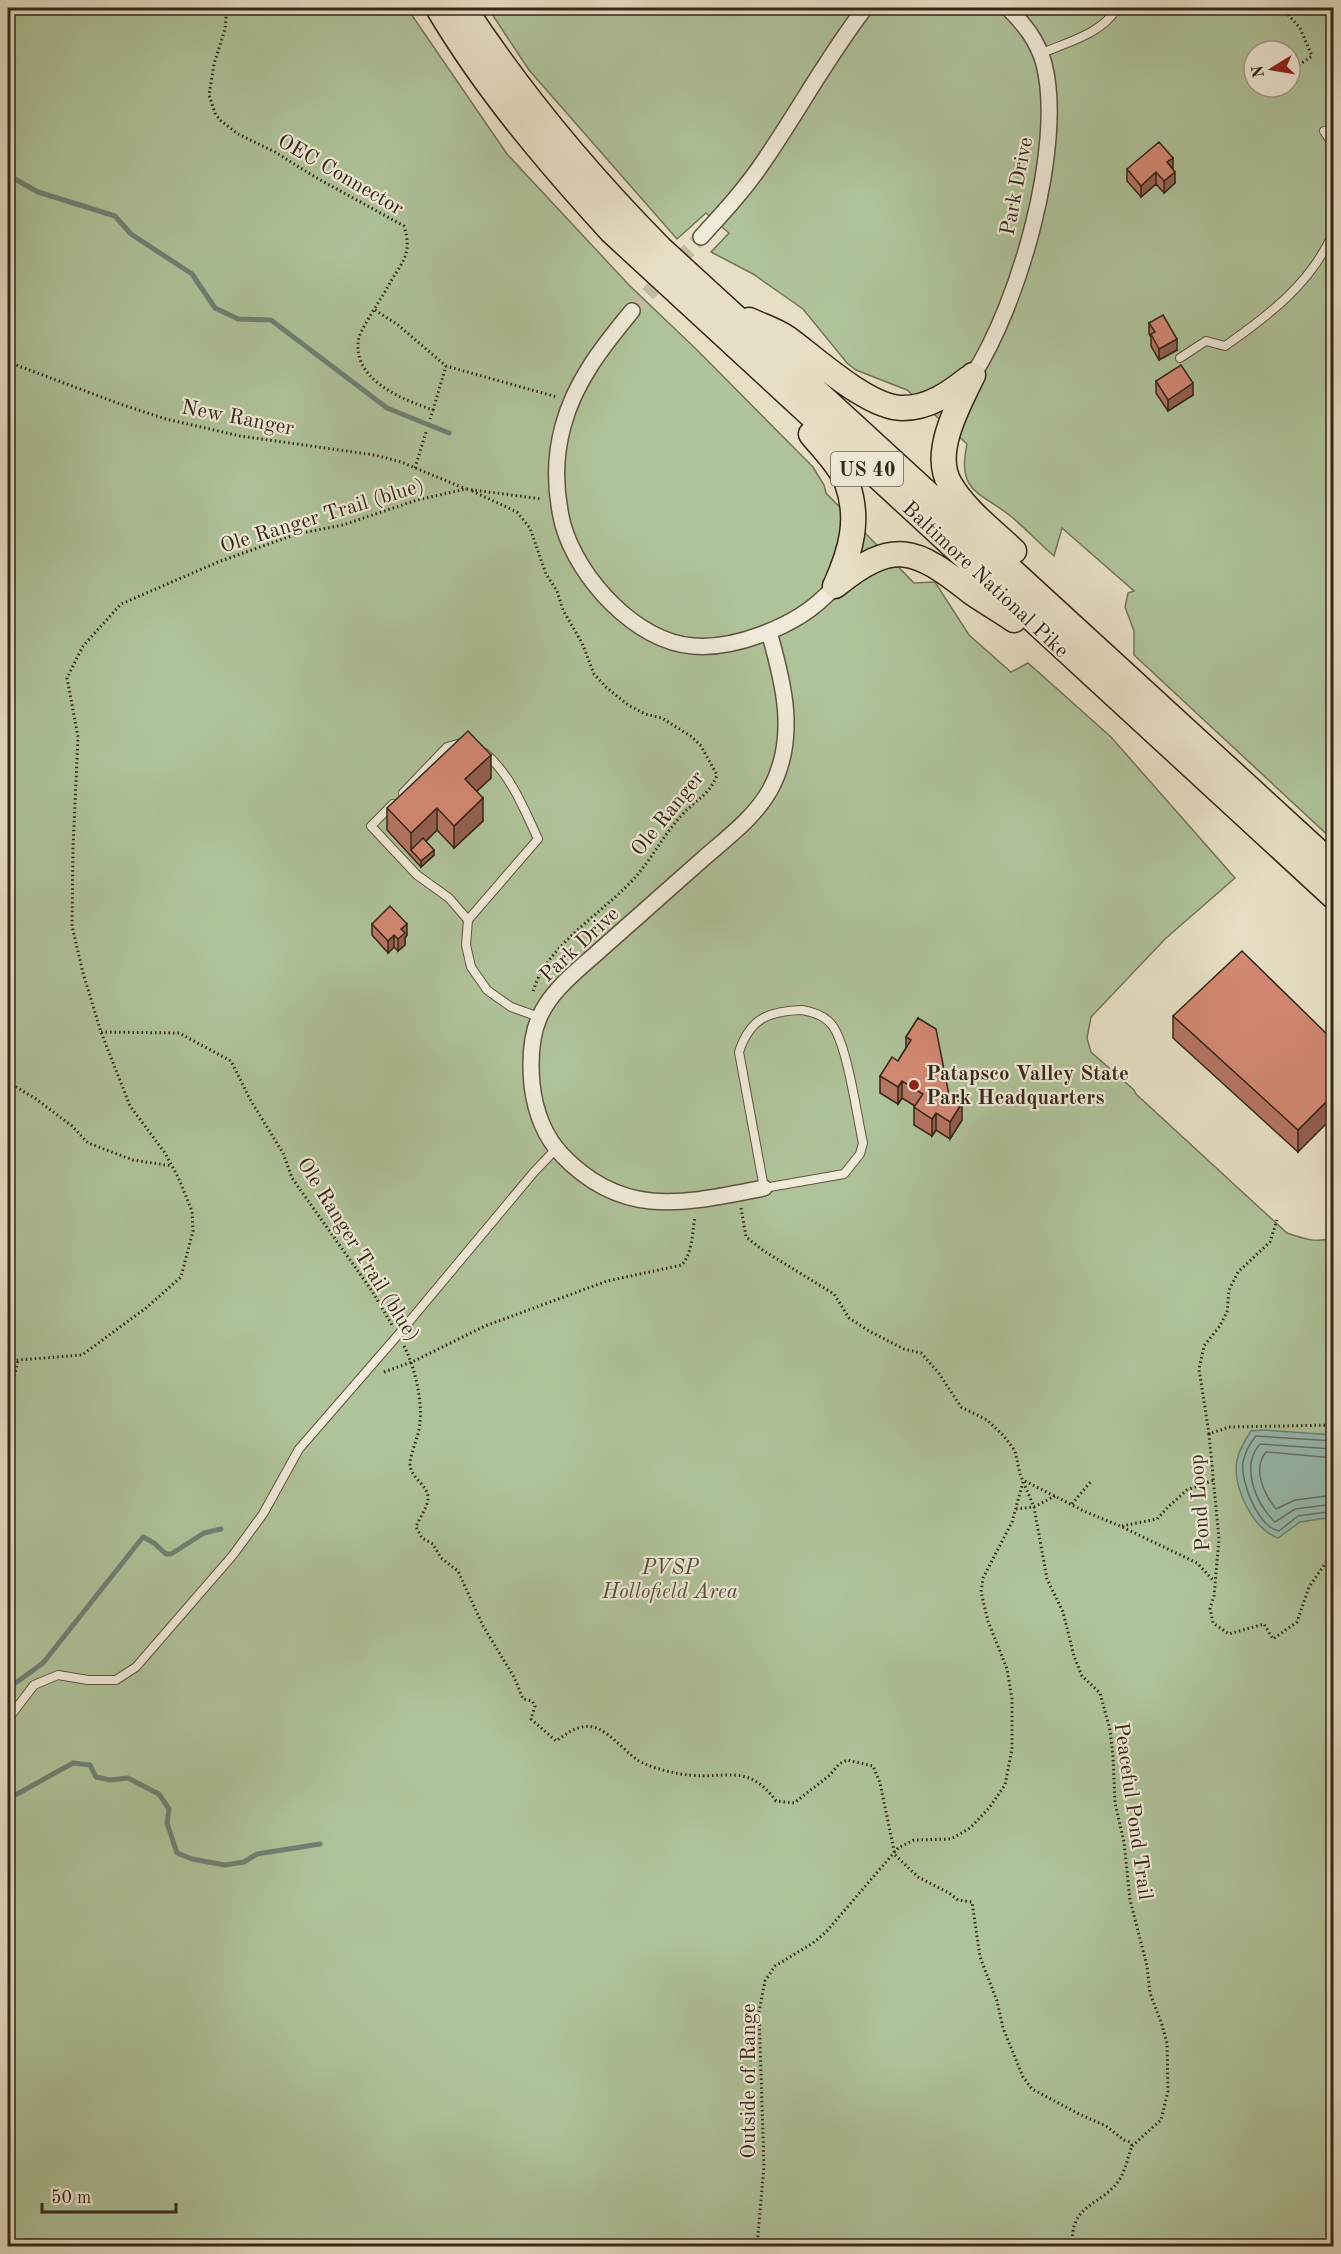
<svg xmlns="http://www.w3.org/2000/svg" width="1341" height="2254" viewBox="0 0 1341 2254" font-family="'Old Standard TT',serif">
	<rect width="100%" height="100%" fill="#e7dfc5"/>
	<filter id="stains"><feTurbulence type="fractalNoise" baseFrequency=".00333" numOctaves="4"/><feColorMatrix values="0 0 0 0 .2 0 0 0 0 .09 0 0 0 0 .02 0 0 0 .5 -.17"/></filter>
	<radialGradient id="worn" r=".72"><stop offset=".6" stop-color="#630" stop-opacity="0"/><stop offset="1" stop-color="#630" stop-opacity=".3"/></radialGradient>
	<path fill="#afc39a" stroke="#727458" stroke-width="1.5" fill-rule="evenodd" d="M8 8H407L507 154 629 285 696 349 813 467 824 485 826 493 914 583 935 582 969 635 1011 672 1028 663 1111 737 1235 878 1165 939 1091 1017 1087 1038 1091 1052 1134 1090 1136 1094 1287 1233C1304 1239 1316 1243 1333 1238V2246H8Z
		M488 8H1333V840L1134 655V631L1125 607 1128 593 1134 591 1062 528 1054 556C1040 544 1027 530 1013 518 982 492 956 494 967 444L907 390 856 370 847 363 803 309 753 274 711 252 729 233 706 213 677 239 529 70ZM1254 51H1290V87H1254Z"/>
	<path fill="#97bdb3" stroke="#6f8175" stroke-width="1.5" d="M1264 1430 1333 1435V1517L1300 1522 1278 1538C1253 1529 1232 1487 1237 1460 1239 1450 1245 1440 1251 1431Z"/>
	<g fill="none" stroke-linecap="round" stroke-linejoin="round">
		<path stroke="#667265" stroke-width="1.5" d="M1334 1441 1256 1436C1250 1443 1245 1453 1243 1462 1240 1481 1258 1527 1279 1531L1298 1516 1334 1511
			M1334 1449 1260 1444C1240 1466 1256 1504 1275 1522L1295 1509 1334 1504
			M1334 1458 1266 1452C1252 1469 1264 1494 1276 1509L1295 1500 1334 1495"/>
		<path stroke="#6f8175" stroke-width="5" d="M8 171 13 178 38 192 115 216 131 234 192 274 215 308 238 319 271 320 387 408 449 433
			M8 1692 14 1684 43 1663 143 1537 154 1543 166 1554H171L204 1533 221 1529
			M8 1797 10 1798 73 1763 90 1765 96 1777 110 1780 128 1778 159 1794 169 1809 167 1823 177 1853 192 1859 225 1865 244 1862 257 1854 320 1844"/>
		<path stroke="#c3baa2" stroke-width="15" stroke-dasharray="15 8" stroke-linecap="butt" d="M632 311 701 237"/>
		<g stroke="#615442" stroke-width="10">
			<path id="service" d="M1040 54C1067 42 1102 34 1117 8
				M1324 131 1334 146
				M1180 358 1206 341 1225 346C1269 315 1312 283 1334 231
				M485 753C511 775 524 809 538 839L468 920 466 945 471 967 487 990 511 1007 539 1017
				M403 793 447 747 461 743
				M393 804 371 826 417 875 449 898 468 920
				M802 1010C813 1012 824 1015 831 1024 847 1041 857 1117 863 1143L860 1154 844 1174 764 1188 739 1052C750 1018 769 1011 802 1010Z
				M8 1719 34 1685 58 1675 88 1680H116L136 1667 233 1555 263 1514 299 1449 398 1335 534 1172 556 1149"/>
		</g>
		<g stroke="#615442" stroke-width="18">
			<path id="minor" d="M701 237C724 212 747 187 766 158 800 108 828 56 865 8
				M632 311C603 346 575 381 563 426 554 459 555 493 563 525 578 578 636 642 693 646 716 648 738 643 760 635 790 624 814 610 835 586
				M973 375C1018 306 1065 146 1044 64 1038 41 1024 24 1008 8
				M764 1188C686 1203 624 1220 562 1155 544 1136 535 1110 532 1085 530 1063 530 1039 539 1018 551 990 577 971 599 951 634 920 669 889 704 858 727 838 755 817 770 790 798 739 784 684 769 632"/>
		</g>
		<g stroke="#342617" stroke-width="27">
			<path id="primary" d="M438 8C486 89 547 161 611 231L1334 897
				M464 8C521 95 587 174 660 248L1334 866
				M749 320C762 326 776 330 787 338 815 358 869 409 903 408 929 408 950 393 969 378
				M973 375C959 404 931 453 950 484 965 510 992 530 1014 551
				M811 434C823 449 840 465 847 483 860 519 851 551 836 584
				M835 586C894 538 915 548 971 592 985 602 1000 610 1014 620"/>
		</g>
		<path stroke="#342617" stroke-width="3" stroke-dasharray="1.5 3" stroke-linecap="butt" d="M227 8 225 29 214 64 209 95 215 113 220 120 238 134 275 152 315 177 404 226C412 252 404 260 391 281 385 293 362 327 359 337 350 379 401 399 433 410L430 419
			M1282 8 1300 28 1312 56 1292 70
			M375 310 398 325 446 366 557 397
			M8 362 120 404 166 419 240 436 375 455 401 462 466 489
			M433 410 446 366
			M415 468 426 432
			M472 491 517 512 530 528 546 574 557 591 563 610 582 643 594 674 606 687 628 705 645 714 662 718 692 737 701 746 717 775C709 796 696 799 682 815 665 833 654 855 638 874 607 911 546 944 533 992
			M101 1032 179 1033 231 1061 251 1101 283 1153 292 1178 372 1291 392 1325
			M8 1082 36 1099 72 1126 88 1143 133 1160 172 1166
			M741 1208 746 1237 764 1251 834 1294 849 1318 869 1331 904 1349 921 1353 938 1372 961 1407 987 1420 1004 1436 1015 1451 1020 1474 1034 1507 1047 1579 1063 1612 1074 1656 1082 1676 1100 1693 1110 1730 1113 1756 1115 1803 1124 1842 1130 1900 1147 1966 1150 1993 1162 2025 1167 2043 1168 2091 1161 2120 1132 2146
			M404 1346C415 1368 422 1398 420 1422 419 1436 412 1449 410 1462 409 1478 428 1484 428 1498 428 1507 419 1518 416 1527L422 1538 433 1544 441 1558 458 1571 483 1626 514 1677 523 1699 532 1701 535 1706 531 1719 556 1741C568 1733 578 1724 593 1727 611 1731 629 1758 645 1764 657 1769 676 1774 689 1775 728 1779 748 1763 776 1801L794 1803 830 1775 839 1764 847 1760 873 1766 880 1783 895 1855 918 1877 949 1893 958 1900 972 1902 980 1957 997 2001 1003 2028 1023 2077 1032 2089 1079 2114 1106 2126 1124 2140 1130 2142 1132 2146C1128 2156 1126 2168 1121 2177 1105 2206 1068 2202 1073 2246
			M8 1362 18 1360 82 1355 146 1308 181 1277 193 1231 192 1211 178 1177 165 1153 130 1106 101 1032 83 973 72 926 73 848 78 737 67 678 83 646 121 604 218 562 297 534 343 525 417 500 466 489 542 499
			M384 1372 412 1362 485 1326 607 1281 682 1265C693 1251 692 1233 695 1217
			M8 1387 13 1383 18 1360
			M1334 1425 1229 1427 1209 1434 1219 1539 1214 1596 1210 1608 1213 1623 1229 1634 1264 1624 1273 1639 1297 1622 1309 1587 1327 1561 1334 1555
			M1209 1434 1199 1369 1204 1346 1219 1327 1227 1312 1229 1290 1238 1272 1270 1242 1277 1220
			M1025 1481 1086 1512 1120 1526 1197 1563 1214 1581
			M1072 1504 1092 1480
			M1016 1509 1034 1507 1055 1496
			M1122 1526 1157 1519 1169 1506 1187 1490 1214 1480
			M757 2246 764 2166 759 2012 765 1981 775 1966 813 1943 826 1932 898 1848 914 1840 951 1839 970 1828 989 1808 1005 1785 1012 1749V1699L1007 1669 988 1621 981 1592 983 1578 1012 1522 1023 1482"/>
		<use href="#service" stroke="#efead9" stroke-width="8"/>
		<use href="#minor" stroke="#efead9" stroke-width="15"/>
		<use href="#primary" stroke="#e7dfc5" stroke-width="24"/>
	</g>
	<path fill="#b57563" stroke="#342617" stroke-width="1.5" d="M1127 169H1173L1175 183 1164 193 1156 184 1141 197 1127 181Z
		M1149 323 1177 350 1159 360 1151 346V337L1149 334Z
		M1156 381 1193 395 1168 411 1156 393Z
		M491 778 477 791 483 821 454 848 437 830 426 841 434 855 421 867 387 830V808Z
		M372 924 407 935 405 938V945L398 951 394 947 388 953 372 935Z
		M1173 1016 1334 1041 1298 1152 1173 1038Z
		M918 1018 949 1095 962 1120 950 1139 936 1130 932 1136 914 1125V1107L915 1106 902 1098 898 1104 880 1093V1076L898 1061 906 1048V1037Z"/>
	<path fill="#945f50" stroke="#342617" stroke-width="1.5" d="M1173 158V169L1167 162Z
		M1156 172V184L1141 197V186Z
		M1175 172V183L1164 193V181Z
		M1177 339V350L1159 360V349Z
		M1193 383V395L1168 411V400Z
		M491 755V778L465 802V779Z
		M483 798V821L454 848V826Z
		M437 808V830L414 853 411 850V833Z
		M434 850V855L421 867V861Z
		M407 924V935L405 938V945L398 951V939L401 929Z
		M394 935V947L388 953V941Z
		M902 1081V1098L898 1104V1087Z
		M1334 1094V1116L1298 1152V1130Z
		M962 1103V1120L950 1139V1122Z
		M936 1113V1130L932 1136V1119Z"/>
	<path fill="#d38873" stroke="#342617" stroke-width="1.5" d="M1159 142 1173 158 1167 162 1175 172 1164 181 1156 172 1141 186 1127 169Z
		M1163 315 1177 339 1159 349 1151 334 1155 332 1149 323Z
		M1181 365 1193 383 1168 400 1156 381Z
		M468 731 491 755 465 779 483 798 454 826 437 808 411 833 387 808Z
		M423 838 434 850 421 861 411 850Z
		M390 906 407 924 401 929 405 933 398 939 394 935 388 941 372 924Z
		M1242 951 1334 1041V1094L1298 1130 1173 1016Z
		M918 1018 936 1029 949 1095 962 1103 950 1122 936 1113 932 1119 914 1107 923 1094 902 1081 898 1087 880 1076 892 1057 898 1061 911 1040 906 1037Z"/>
	<circle fill="#8f2418" stroke="#efead9" stroke-width="2" cx="914" cy="1085" r="6"/>
	<g text-anchor="middle" stroke-width="4.5" stroke-linejoin="round" paint-order="stroke">
		<rect fill="#efead9" stroke="#6c6151" stroke-width="1.5" x="831" y="452" width="72" height="34" rx="4.5"/>
		<g font-size="20" font-weight="bold" fill="#342617">
			<text x="867" y="476">US 40</text>
		</g>
		<g font-size="21" fill="#342617" stroke="#efead9">
			<text transform="translate(341 174) rotate(30)" y="7">OEC Connector</text>
			<text transform="translate(1016 186) rotate(-79)" y="7">Park Drive</text>
			<text transform="translate(238 417) rotate(11)" y="7">New Ranger</text>
			<text transform="translate(322 515) rotate(-17)" y="7">Ole Ranger Trail (blue)</text>
			<text transform="translate(986 579) rotate(43)" y="7">Baltimore National Pike</text>
			<text transform="translate(667 813) rotate(-51)" y="7">Ole Ranger</text>
			<text transform="translate(579 944) rotate(-43)" y="7">Park Drive</text>
			<text transform="translate(359 1249) rotate(58)" y="7">Ole Ranger Trail (blue)</text>
			<text transform="translate(1199 1503) rotate(-94)" y="7">Pond Loop</text>
			<text transform="translate(1134 1811) rotate(82)" y="7">Peaceful Pond Trail</text>
			<text transform="translate(748 2081) rotate(-90)" y="7">Outside of Range</text>
		</g>
		<g font-size="21" font-weight="bold" fill="#342617" stroke="#efead9" text-anchor="start">
			<text x="926" y="1080">Patapsco Valley State<tspan x="926" dy="24">Park Headquarters</tspan></text>
		</g>
		<g font-size="21" font-style="italic" fill="#534d38" stroke="#efead9">
			<text x="670" y="1574">PVSP<tspan x="670" dy="24">Hollofield Area</tspan></text>
		</g>
	</g>
	<rect width="1341" height="2254" fill="none" stroke="#e7dfc5" stroke-width="30"/>
	<rect x="9" y="9" width="1323" height="2236" fill="none" stroke="#342617" stroke-width="3"/>
	<rect x="15" y="15" width="1311" height="2224" fill="none" stroke="#342617" stroke-width="1.5"/>
	<g transform="translate(1272 69) rotate(259)"><circle r="28" fill="#efead9" stroke="#a49c8b" stroke-width="1.5"/>
	<path d="M0-4.5L10 22L0 15L-10 22Z" fill="#8f2418"/>
	<text y="-9" font-size="16" font-weight="bold" text-anchor="middle" fill="#342617">N</text>
	</g>
	<path d="M42 2203v9h134v-9" fill="none" stroke="#342617" stroke-width="3"/>
	<text x="51" y="2203" font-size="18" fill="#342617" stroke="#efead9" stroke-width="4.5" paint-order="stroke">50 m</text>
	<rect width="100%" height="100%" filter="url(#stains)"/>
	<rect width="100%" height="100%" fill="url(#worn)"/>
</svg>
